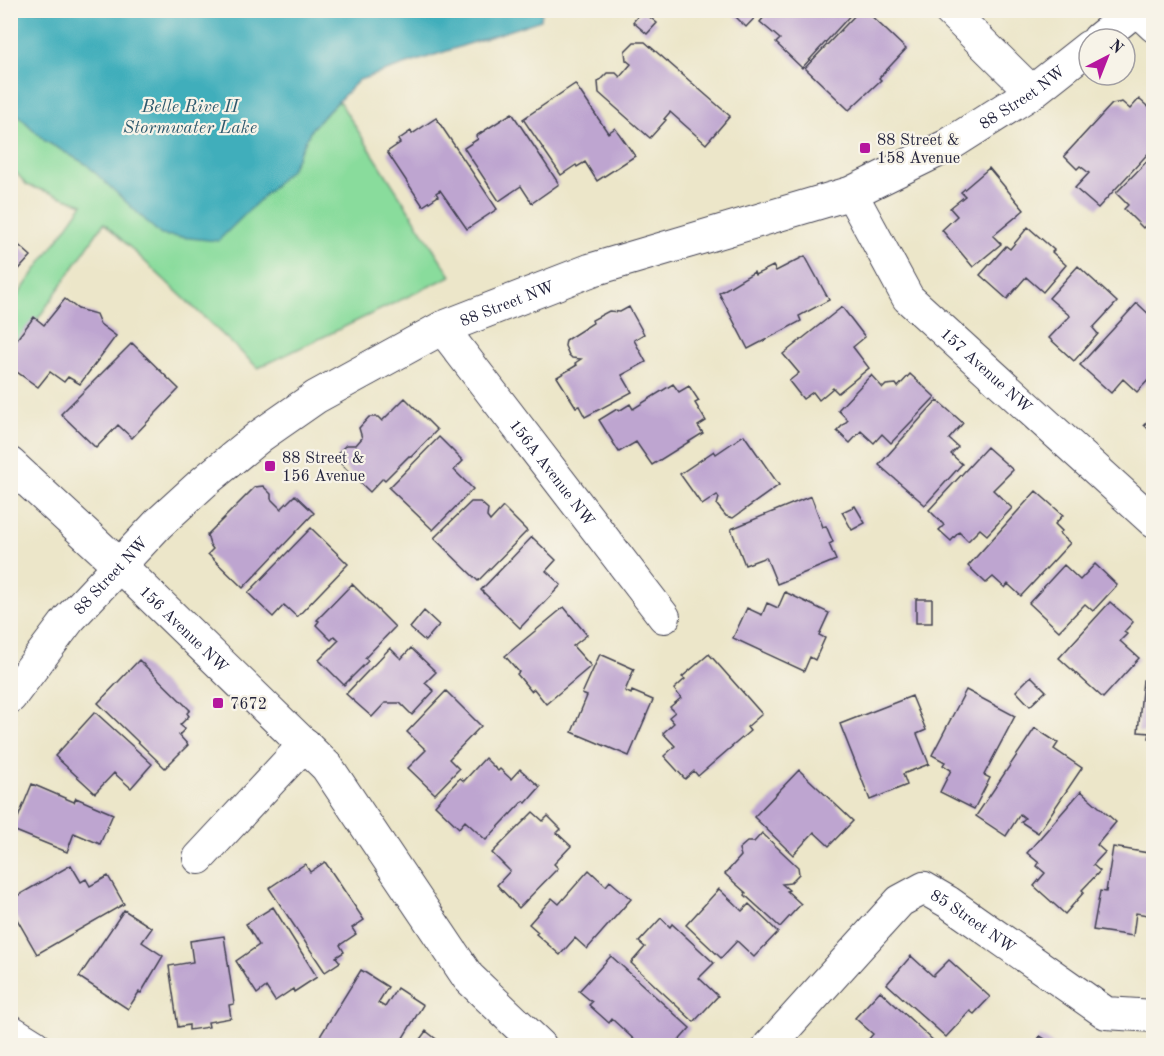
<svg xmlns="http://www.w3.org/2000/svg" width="1164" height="1056" viewBox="0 0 1164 1056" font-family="'Old Standard TT',serif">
	<rect width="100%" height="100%" fill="#f7f3e8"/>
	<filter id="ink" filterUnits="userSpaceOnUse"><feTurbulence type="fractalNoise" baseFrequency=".0167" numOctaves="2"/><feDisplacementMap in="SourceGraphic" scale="12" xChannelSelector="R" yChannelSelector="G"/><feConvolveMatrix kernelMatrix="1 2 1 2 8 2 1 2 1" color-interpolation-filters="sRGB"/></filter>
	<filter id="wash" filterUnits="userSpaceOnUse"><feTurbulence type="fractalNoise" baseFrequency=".008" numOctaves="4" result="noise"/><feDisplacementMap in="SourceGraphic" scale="24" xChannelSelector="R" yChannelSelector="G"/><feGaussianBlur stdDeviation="1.35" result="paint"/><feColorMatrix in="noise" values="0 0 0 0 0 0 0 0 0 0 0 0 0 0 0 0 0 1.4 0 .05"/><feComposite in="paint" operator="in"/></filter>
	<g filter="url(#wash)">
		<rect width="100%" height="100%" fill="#ece6c9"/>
		<path fill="#89dc9c" stroke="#567f6c" stroke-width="1.5" d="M339 101 451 276 258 368 104 223 11 358V305L83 204 27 185 11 167V108L45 141 86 164 291 169 312 128Z"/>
		<path fill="#3faebb" stroke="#30687b" stroke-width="1.5" d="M10 11 11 10 542 11 541 20 359 80 312 128 291 169 218 241 161 235 86 164 45 141 11 108Z"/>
		<g id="blocks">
			<path fill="#bea5d0" d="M729 10H762L746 27Z
				M770 10H855L802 68 776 43 780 39 760 22Z
				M860 10H865L906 49 879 78 881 80 849 110 805 68Z
				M642 11 657 23 647 34 633 22Z
				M634 42H645L730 116 706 144 670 112 664 119 666 120 650 138 599 93 598 82 607 73H616L620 77 631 64 626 60 625 51Z
				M575 84 608 133 615 128 635 156 597 181 585 162 577 167 576 165 561 175 523 119Z
				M1139 99 1154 112V147L1098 208 1075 188 1089 173 1080 166 1077 169 1064 156 1112 104 1122 102 1130 109Z
				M512 113 559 184 532 203 521 186 499 201 464 148 478 139 476 136Z
				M436 118 497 209 467 229 440 190 436 193 438 196 423 206 387 152 400 143 398 140 411 131 412 134Z
				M1154 154V228L1148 223 1143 228 1124 209 1128 205 1116 193Z
				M989 168 1024 210 993 236 1001 244 973 267 942 230 957 216 950 208 965 196 961 192Z
				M1028 227 1054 250 1052 252 1066 265 1043 292 1026 277 1007 299 980 275 1006 246 1010 249Z
				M10 231 15 235 14 241 31 256 10 279Z
				M805 256 829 300 799 316 801 321 748 349 719 293 754 272 755 275 773 266 776 271Z
				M1078 266 1117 302 1093 328 1098 334 1074 361 1049 338 1070 316 1049 298Z
				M65 299 78 309 96 314 100 324 116 336 80 384 68 377 64 382 50 372 38 387 10 367V348L34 317 44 325Z
				M1137 303 1154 319V374L1137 392 1123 379 1111 393 1080 365Z
				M629 307 644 334 634 340 646 362 622 375 632 392 585 417 579 406 576 407 557 377 577 365 575 363 581 359 572 358 569 355 565 346 566 340 593 323 592 320 609 311 620 312Z
				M842 307 865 337 853 347 869 368 838 393 833 388 819 400 813 392 803 399 789 381 799 373 783 354Z
				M132 343 179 389 132 438 118 425 96 448 61 414Z
				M910 374 935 397 891 443 882 434 874 443 861 431 850 443 837 431 848 420 838 410 871 375 883 388 886 385 896 384 898 387Z
				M673 384 679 392 689 386 699 401 695 403 706 421 698 426 703 433 652 465 636 442 619 452 599 420 617 409 619 411 630 404 633 409Z
				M405 398 437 430 411 457 409 456 385 480 383 478 370 492 339 462 338 453 346 445H356L362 438 359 428 369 417H378L382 421Z
				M937 400 963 423 949 439 958 447 951 454 962 464 925 505 879 465Z
				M1154 414V434L1144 425Z
				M744 435 779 485 733 518 726 516 717 505 719 498 717 495 702 505 680 474 714 451 716 454Z
				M439 437 463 461 454 470 473 489 433 530 389 488Z
				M987 447 1013 470 993 490 1012 508 987 535 980 529 968 541 959 532 951 541 939 530 944 525 929 510Z
				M263 486 271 494V499L281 509 295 495 314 513 243 588 208 554 213 549 210 545 207 535 255 487Z
				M1036 491 1063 515 1055 524 1062 531 1059 533 1070 543 1021 596 1008 584 1005 588 993 577 986 583 968 566Z
				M811 496 823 527 826 526 833 542 829 544 836 560 777 584 766 557 745 565 731 529Z
				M471 502H480L488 509 487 517 490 521 503 507 527 531 478 581 434 538Z
				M855 506 865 523 852 530 842 512Z
				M311 528 348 564 297 617 284 605 273 617 248 593Z
				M532 537 556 560 546 571 561 585 520 628 481 590Z
				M1095 564 1117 585 1093 611 1085 604 1059 631 1029 603 1064 565 1080 580Z
				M352 584 395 627 365 658 368 661 344 685 319 660 339 640 335 636 331 640 316 625 319 621 317 620Z
				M785 592 829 613 819 635 825 638 815 660 810 657 804 671 733 638 747 608 762 615 767 603 778 608Z
				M916 599H932V623H916Z
				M1110 602 1133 622 1124 632 1127 634 1120 641 1139 658 1103 698 1059 658Z
				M564 607 587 635 573 646 591 666 546 704 534 689 531 691 517 674 519 672 505 656Z
				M424 611 439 625 425 641 410 628Z
				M390 648 401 659 411 648 436 672 425 683 434 691 412 715 400 703H385L372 717 346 694Z
				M600 654 634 669 625 691 631 694 632 691 653 700 629 756 572 732 587 696 582 694Z
				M709 654 762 714 747 727 750 731 698 776 694 771 685 779 664 756 675 746 663 733 674 723 669 717 675 712 670 707 681 698 674 689 685 679 682 677Z
				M139 660 190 710 187 713 189 716 180 725 185 729 179 735 188 745 165 768 98 703Z
				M1031 676 1046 691 1030 706 1016 691Z
				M1143 680 1154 681V738H1149L1150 733 1138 732Z
				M966 690 1015 716 984 775 990 778 974 809 940 792 951 770 943 765 945 762 932 755Z
				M446 691 481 726 449 759 459 769 435 794 408 768 426 750 407 732Z
				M912 696 926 730 917 734 929 764 903 774 907 785 870 800 840 724Z
				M95 712 152 764 131 788 114 773 95 793 55 756Z
				M1035 728 1058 743 1054 749 1082 768 1038 833 1021 822 1025 818 1020 814 1006 836 976 816Z
				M485 758 498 771 500 769 511 779 520 769 540 787 526 803 523 801 486 840 465 821 459 828 435 805 460 778 464 781Z
				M799 770 853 821 829 846 814 832 793 855 754 817Z
				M32 784 74 802 76 798 113 814 100 844 74 833 67 852 13 830Z
				M1081 791 1116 822 1097 845 1105 852 1093 865 1100 871 1082 890 1084 892 1065 914 1034 886 1045 873 1037 866 1039 863 1027 853Z
				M533 812 543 821 548 816 561 829 557 833 571 846 554 864 558 868 519 908 497 885 510 871 492 853Z
				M762 833 798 867 799 874 790 883 782 884 789 890 787 891 801 904 780 927 745 895 746 893 725 874 741 856 739 849 747 842H754Z
				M1113 847 1154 854V916L1136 913 1133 936 1093 930 1100 891 1106 892Z
				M325 862 364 920 352 928 356 934 340 945 344 952 336 957 340 962 325 972 269 888 305 864 310 872Z
				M71 865 81 882 86 879 90 886 108 876 124 904 37 954 10 907V900Z
				M589 870 606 886 610 881 631 899 587 949 575 938 560 955 536 934 538 932 529 924 552 898 559 904Z
				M719 889 742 911 749 904 778 932 754 957 737 941 721 958 686 925Z
				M273 907 317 977 294 992 293 989 275 1001 266 987 257 994 236 961 259 945 246 924Z
				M124 910 152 928 142 942 163 956 141 993 139 992 128 1009 79 977Z
				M661 918 670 927 672 924 714 963 699 978 718 996 694 1022 631 963 645 947 639 942Z
				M224 936 234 1004 229 1005 231 1018 208 1022 209 1027 189 1030V1025L178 1027 169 966 193 962 190 941Z
				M611 956 690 1028 674 1046H641L612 1019 609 1023 589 1005 592 1002 579 991Z
				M911 956 933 976 949 960 990 997 974 1014 970 1011 946 1037 887 984Z
				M361 970 388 987 378 1003 385 1007 397 988 423 1005 398 1046H314Z
				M880 991 936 1043 934 1046H863L873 1034 855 1018Z
				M426 1031 445 1046H415Z
				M1040 1036 1056 1046H1034Z"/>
		</g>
	</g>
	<g filter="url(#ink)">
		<use href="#blocks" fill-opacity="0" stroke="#403f50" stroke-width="1.5"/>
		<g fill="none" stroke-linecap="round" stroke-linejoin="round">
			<g stroke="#403f50" stroke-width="34">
				<g id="street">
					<path d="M949 10 1032 92"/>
					<path d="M1137 10 1154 26"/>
					<path id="s1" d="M851 193 908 298 1154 522"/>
					<path id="s2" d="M442 328 664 617"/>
					<path d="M199 858 305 744"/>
					<path id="s3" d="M769 1046 900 901 924 888 948 902 1106 1013 1154 1016"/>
				</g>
			</g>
			<g stroke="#403f50" stroke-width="35">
				<g id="secondary">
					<path d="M1099 39 1135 10"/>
					<path id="s4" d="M10 464 119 565 327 767 468 977 540 1046"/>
					<path id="s5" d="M10 697 69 619 159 523 205 481 260 436 316 397 442 328 591 270 851 193 947 146 1032 92 1089 47"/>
					<path d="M10 1031 34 1046"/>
				</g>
			</g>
			<use href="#street" stroke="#fff" stroke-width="32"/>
			<use href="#secondary" stroke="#fff" stroke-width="33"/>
		</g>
	</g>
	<g fill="#b5179e" stroke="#f7f3e8" stroke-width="2">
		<rect x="859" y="142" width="12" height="12" rx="3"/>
		<rect x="264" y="460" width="12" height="12" rx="3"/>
		<rect x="212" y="697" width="12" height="12" rx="3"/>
	</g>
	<g text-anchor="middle" stroke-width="4.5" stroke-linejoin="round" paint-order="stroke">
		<g font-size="16" fill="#22223b" stroke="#f7f3e8">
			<text dy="6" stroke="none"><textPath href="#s5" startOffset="1202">88 Street NW</textPath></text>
			<text dy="6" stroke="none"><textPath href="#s5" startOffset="644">88 Street NW</textPath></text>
			<text dy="6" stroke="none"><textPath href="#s1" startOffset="226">157 Avenue NW</textPath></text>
			<text dy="6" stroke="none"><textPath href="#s2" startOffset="182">156A Avenue NW</textPath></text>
			<text dy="6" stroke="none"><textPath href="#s5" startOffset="158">88 Street NW</textPath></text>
			<text dy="6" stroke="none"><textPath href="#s4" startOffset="240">156 Avenue NW</textPath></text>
			<text dy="6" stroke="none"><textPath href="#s3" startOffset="282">85 Street NW</textPath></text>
		</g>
		<g font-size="16" fill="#22223b" stroke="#f7f3e8" text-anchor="start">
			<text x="877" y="145">88 Street &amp;<tspan x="877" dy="18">158 Avenue</tspan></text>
			<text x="282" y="463">88 Street &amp;<tspan x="282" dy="18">156 Avenue</tspan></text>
			<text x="230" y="709">7672</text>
		</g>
		<g font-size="18" font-style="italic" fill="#2e5a6e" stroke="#f7f3e8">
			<text x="190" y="112">Belle Rive II<tspan x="190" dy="21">Stormwater Lake</tspan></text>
		</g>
	</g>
	<rect width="1164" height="1056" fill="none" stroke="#f7f3e8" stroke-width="36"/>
	<g transform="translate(1107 57) rotate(42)"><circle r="28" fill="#f7f3e8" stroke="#a29fa3" stroke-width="1.5"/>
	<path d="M0-4.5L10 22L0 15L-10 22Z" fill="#b5179e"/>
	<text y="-9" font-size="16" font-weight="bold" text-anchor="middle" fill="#22223b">N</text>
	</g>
</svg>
